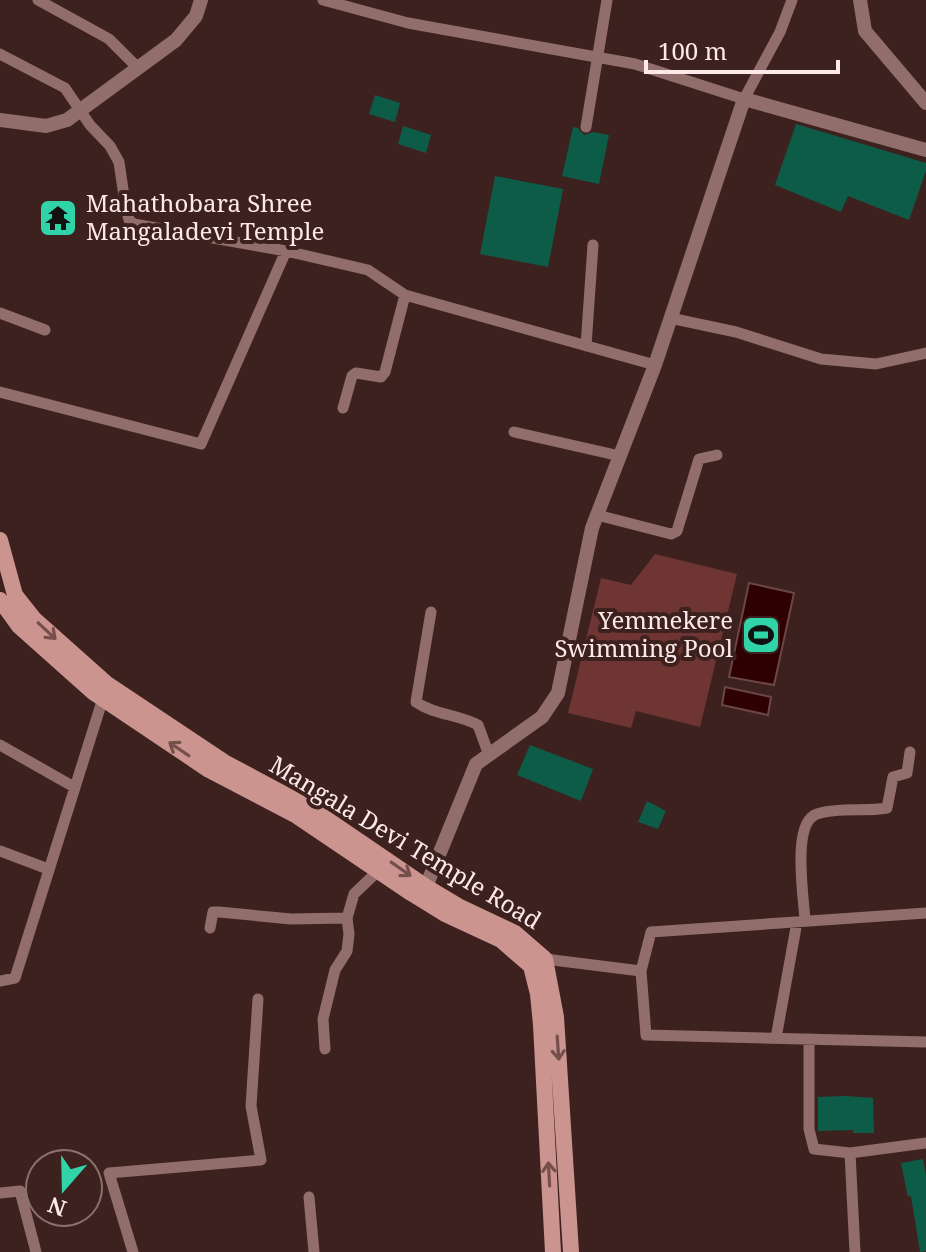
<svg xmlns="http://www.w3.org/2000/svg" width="926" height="1252" viewBox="0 0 926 1252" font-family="'Noto Serif',serif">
	<rect width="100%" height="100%" fill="#3d211f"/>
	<path fill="#6e3532" d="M655 554 737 574 700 727 636 711 631 728 568 713 601 578 631 585Z"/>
	<path fill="#2e0002" stroke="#6c4647" stroke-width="2" d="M749 583 794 593 774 685 729 677Z
		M725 687 771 697 768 715 722 705Z"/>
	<path fill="#0d5c47" d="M375 95 400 103 395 122 369 114Z
		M796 124 926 163V171L909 220 848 196 841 212 775 185Z
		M403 126 431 135 426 153 398 144Z
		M573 127 578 128 584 135 593 132 609 135 599 184 562 176Z
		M495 176 563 189 548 267 480 254Z
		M530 745 593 769 581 801 517 775Z
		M647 801 666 811 658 829 638 822Z
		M846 1096 873 1098 874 1133H853V1130L818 1131V1097Z
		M923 1159 926 1175V1251L920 1252 911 1196 908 1197 901 1163Z"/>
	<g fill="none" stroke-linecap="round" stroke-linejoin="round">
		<path stroke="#916e6b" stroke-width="11" d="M38 0 109 39 137 67
			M323 0 408 23 635 64 744 99 780 32 792 0
			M0 54 65 88 90 125 110 146 119 162 125 203 129 220 134 224 286 251 368 270 405 295 655 365
			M586 127 607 0
			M0 313 45 330
			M670 318 736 332 821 359 876 364 926 353
			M586 346 593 245
			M0 392 201 444 286 251
			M343 408 352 376 356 373 381 377 385 372 405 295
			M514 432 620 456
			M597 515 671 534 677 531 699 459 717 455
			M431 612 416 702C434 715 458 714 478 725L489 755
			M0 745 74 787
			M0 851 48 869
			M805 921C804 898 791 822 817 814 839 807 865 812 887 808L893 777 907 773 910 752
			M210 928 213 912H219L291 919 347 918
			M539 962 545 959 641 971 651 932 926 913
			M641 971 646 1035 926 1042
			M0 981 15 978 105 692
			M776 1038 797 922
			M809 1039V1129L814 1149 850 1153
			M325 1049 323 1019 335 970 347 951 349 934 347 918 354 894 378 871
			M0 1193 20 1191 36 1252
			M309 1197 314 1252
			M133 1252 109 1173 261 1160 251 1106 258 999
			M855 1252 850 1153 926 1143"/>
		<path stroke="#916e6b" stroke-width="14" d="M860 0 865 31 926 103
			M0 120 46 126 67 120 176 40 196 16 201 0
			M423 894 476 764 542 717 558 693 592 528 655 365 744 99 926 150"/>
		<path stroke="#cb948f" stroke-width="16" d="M0 540 15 595 34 619 107 684 224 762 312 809 425 886 460 907 515 933 545 959 556 1017 571 1252
			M0 600 19 626 93 692 209 770 297 816 411 893 445 914 501 940 531 966 538 994 541 1025 553 1252"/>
	</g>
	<defs><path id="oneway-shaft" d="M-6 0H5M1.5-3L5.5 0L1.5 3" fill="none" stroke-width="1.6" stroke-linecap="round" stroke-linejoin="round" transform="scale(2)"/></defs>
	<g stroke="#764f4c">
		<use href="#oneway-shaft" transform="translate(47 631) rotate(43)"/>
		<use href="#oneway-shaft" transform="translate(179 749) rotate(-146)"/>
		<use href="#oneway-shaft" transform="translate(401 869) rotate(35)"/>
		<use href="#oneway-shaft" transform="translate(558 1048) rotate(86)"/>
		<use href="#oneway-shaft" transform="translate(549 1174) rotate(-93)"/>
	</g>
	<defs>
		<g id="temple-square" transform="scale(2)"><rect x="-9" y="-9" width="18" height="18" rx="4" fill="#31d4a9" stroke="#3d211f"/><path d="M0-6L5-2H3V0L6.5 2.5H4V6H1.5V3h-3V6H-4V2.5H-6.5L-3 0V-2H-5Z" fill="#111"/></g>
		<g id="stadium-square" transform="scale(2)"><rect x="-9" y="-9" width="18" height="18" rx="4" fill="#31d4a9" stroke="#3d211f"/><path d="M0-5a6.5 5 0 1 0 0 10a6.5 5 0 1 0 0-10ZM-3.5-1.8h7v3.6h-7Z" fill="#111"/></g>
	</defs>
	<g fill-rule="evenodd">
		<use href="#temple-square" x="58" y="218"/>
		<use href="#stadium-square" x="761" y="635"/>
	</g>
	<g text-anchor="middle" stroke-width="8" stroke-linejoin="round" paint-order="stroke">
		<g font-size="24" fill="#fde9e7" stroke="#3d211f" text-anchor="start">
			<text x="86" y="212">Mahathobara Shree<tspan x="86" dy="28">Mangaladevi Temple</tspan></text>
			<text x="733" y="629" text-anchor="end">Yemmekere<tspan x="733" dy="28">Swimming Pool</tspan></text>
		</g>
		<g font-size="24" fill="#fde9e7" stroke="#3d211f">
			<text transform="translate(405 843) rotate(31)" y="8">Mangala Devi Temple Road</text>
		</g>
	</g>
	<g transform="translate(64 1188) rotate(200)"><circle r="38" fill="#3d211f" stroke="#8a716f" stroke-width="2"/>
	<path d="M0-6L14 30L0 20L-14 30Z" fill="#31d4a9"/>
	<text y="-12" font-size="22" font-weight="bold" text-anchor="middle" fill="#fde9e7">N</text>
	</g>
	<path d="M646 60v12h192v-12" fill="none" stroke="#fde9e7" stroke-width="4"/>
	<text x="658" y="60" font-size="24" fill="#fde9e7" stroke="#3d211f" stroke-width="6" paint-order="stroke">100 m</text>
</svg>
